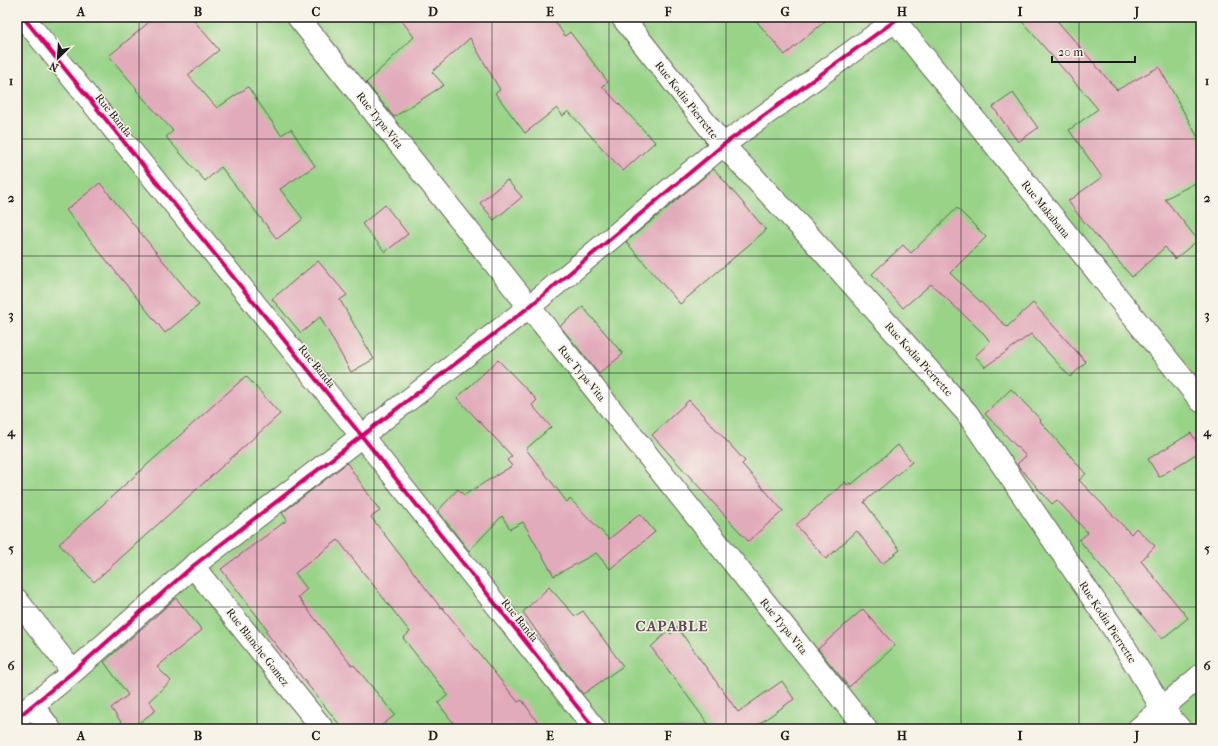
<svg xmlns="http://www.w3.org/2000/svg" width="1218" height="746" viewBox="0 0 1218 746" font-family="'IM FELL French Canon',serif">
	<rect width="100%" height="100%" fill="#f7f3e8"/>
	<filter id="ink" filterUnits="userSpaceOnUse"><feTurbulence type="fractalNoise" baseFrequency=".025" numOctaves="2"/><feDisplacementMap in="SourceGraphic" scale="8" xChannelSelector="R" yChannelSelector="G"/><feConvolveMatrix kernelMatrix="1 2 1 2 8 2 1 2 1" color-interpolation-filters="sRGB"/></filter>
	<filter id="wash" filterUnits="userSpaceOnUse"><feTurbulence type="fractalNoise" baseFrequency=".012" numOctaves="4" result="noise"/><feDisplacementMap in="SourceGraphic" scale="16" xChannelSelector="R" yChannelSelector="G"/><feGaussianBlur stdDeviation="0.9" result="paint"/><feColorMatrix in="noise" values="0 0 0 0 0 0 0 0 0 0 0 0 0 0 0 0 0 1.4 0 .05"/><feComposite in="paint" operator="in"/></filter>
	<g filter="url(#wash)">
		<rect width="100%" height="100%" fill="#ede3c5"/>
		<path fill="#98d388" stroke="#5a7852" d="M17 17H1201V729H17Z"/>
		<g id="blocks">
			<path fill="#e2abbb" d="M155 17H191L219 50 188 75 217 108 248 87 281 135 291 129 315 166 280 189 303 219 277 239 221 167 205 181 166 137 173 131 136 90 137 89 109 56Z
				M399 17H552L565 36 570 32 608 82 602 86 655 142 623 171 568 111 563 116 557 108 525 133 495 93 500 90 470 38 432 72 444 85 394 117 366 83 414 37Z
				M753 17H830L785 55Z
				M1018 17H1054L1117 90 1159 67 1201 143V180L1165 199 1198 240 1175 259 1165 247 1132 277 1080 217 1068 201 1102 177 1069 130 1098 109Z
				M1013 93 1038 128 1018 142 993 107Z
				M714 169 766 230 680 304 626 242Z
				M507 180 522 197 494 220 480 203Z
				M100 183 199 305 165 333 66 210Z
				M385 205 408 234 385 252 362 224Z
				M957 208 986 237 950 273 1007 327 1033 303 1086 362 1070 377 1031 334 985 367 975 356 990 342 985 335 931 284 903 308 872 274 903 245 911 253Z
				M318 261 347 295 340 300 374 359 351 372 320 317 301 333 272 299Z
				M583 307 623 354 599 374 560 326Z
				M498 360 537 400 532 405 551 427 526 449 567 502 570 499 609 539 640 514 655 532 610 569 596 553 554 576 523 522 510 529 502 516 469 551 438 511 458 489 464 495 512 466 507 460 512 456 457 398Z
				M246 376 280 414 94 582 59 544Z
				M1011 389 1041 420 1040 421 1086 474 1079 480 1131 534 1136 528 1155 546 1141 561 1188 618 1162 639 1079 540 1088 533 1057 500 1052 504 1019 467 1017 464 1026 456 985 414Z
				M689 400 745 461 742 464 783 511 748 541 652 435Z
				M1191 433 1201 449V451L1159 477 1148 459Z
				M898 445 912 462 864 502 900 550 882 564 857 531 826 559 796 525 845 482 847 485 850 483 851 485Z
				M347 463 380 511 371 517 441 608 442 607 518 702 522 700 542 729H458L438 703 448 695 403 638 410 632 338 540 295 573 307 589 298 597 352 666 354 665 395 715 377 729H343L265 631 267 629 221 569 287 520 282 513Z
				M549 587 575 616 583 611 623 666 583 694 563 669 523 612Z
				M176 598 202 630 157 667 171 681 149 701 156 710 131 729H126L111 708 128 695 104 662Z
				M863 609 895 646 849 687 818 649Z
				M677 627 738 712 782 681 794 699 752 729H712L651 647 668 631 671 634Z"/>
		</g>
	</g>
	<g filter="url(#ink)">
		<use href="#blocks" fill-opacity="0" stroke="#656257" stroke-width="1"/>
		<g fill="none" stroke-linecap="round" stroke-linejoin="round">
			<g stroke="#656257" stroke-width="24">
				<path id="minor" d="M23 17 361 435 595 729
					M298 17 866 729
					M622 17 723 145 811 238 967 413 1115 631 1162 708 1180 729
					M892 17 1201 401
					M193 566 323 729
					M17 600 73 672
					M33 706 50 729
					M17 718 73 672 193 566 529 307 723 145 900 17
					M1138 729 1201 675"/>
			</g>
			<use href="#minor" stroke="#fff" stroke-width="22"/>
			<g stroke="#f7f3e8" stroke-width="6">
				<path id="cycleway" d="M23 17 361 435 595 729
					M17 718 73 672 193 566 529 307 723 145 900 17"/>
			</g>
			<use href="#cycleway" stroke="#d6006c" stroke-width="4"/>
		</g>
	</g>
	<path fill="none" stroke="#1c1c1c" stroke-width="1" stroke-opacity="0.55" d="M139 17V729M257 17V729M374 17V729M492 17V729M609 17V729M726 17V729M844 17V729M961 17V729M1079 17V729M17 139H1201M17 256H1201M17 373H1201M17 490H1201M17 607H1201"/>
	<g text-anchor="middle" stroke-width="3" stroke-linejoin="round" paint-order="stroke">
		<g font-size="11" fill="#1c1c1c" stroke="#f7f3e8">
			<text transform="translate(687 100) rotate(52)" y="4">Rue Kodia Pierrette</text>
			<text transform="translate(114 115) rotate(51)" y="4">Rue Banda</text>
			<text transform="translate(380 120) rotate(52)" y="4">Rue Typa-Vita</text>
			<text transform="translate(1046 209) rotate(51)" y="4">Rue Makabana</text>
			<text transform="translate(919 359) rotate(48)" y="4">Rue Kodia Pierrette</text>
			<text transform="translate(317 366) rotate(51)" y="4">Rue Banda</text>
			<text transform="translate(582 373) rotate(51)" y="4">Rue Typa-Vita</text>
			<text transform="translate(520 620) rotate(51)" y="4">Rue Banda</text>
			<text transform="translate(1108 622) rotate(57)" y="4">Rue Kodia Pierrette</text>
			<text transform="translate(784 626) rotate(51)" y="4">Rue Typa-Vita</text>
			<text transform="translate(258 647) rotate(52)" y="4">Rue Blanche Gomez</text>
		</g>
		<g font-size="15" font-weight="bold" letter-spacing="1" fill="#614e54" stroke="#f7f3e8">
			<text x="672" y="631">CAPABLE</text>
		</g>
	</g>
	<rect width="1218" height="746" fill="none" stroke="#f7f3e8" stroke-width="44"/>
	<g transform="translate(58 58) rotate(205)" stroke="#f7f3e8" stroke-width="3" paint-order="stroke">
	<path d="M0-3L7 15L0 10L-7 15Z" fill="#1c1c1c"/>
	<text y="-6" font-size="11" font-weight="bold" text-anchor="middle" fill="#1c1c1c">N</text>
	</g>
	<path d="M1052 56v6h83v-6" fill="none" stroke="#1c1c1c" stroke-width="2"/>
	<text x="1058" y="56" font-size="12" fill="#1c1c1c" stroke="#f7f3e8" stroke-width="3" paint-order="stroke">20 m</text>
	<rect x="22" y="22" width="1174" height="702" fill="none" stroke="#1c1c1c" stroke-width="1.5"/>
	<g font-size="13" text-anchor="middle" font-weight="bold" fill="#1c1c1c">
		<text x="81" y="16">A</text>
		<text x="198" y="16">B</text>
		<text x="316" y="16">C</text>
		<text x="433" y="16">D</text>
		<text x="550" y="16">E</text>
		<text x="668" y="16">F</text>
		<text x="785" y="16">G</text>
		<text x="902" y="16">H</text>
		<text x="1020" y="16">I</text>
		<text x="1137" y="16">J</text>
		<text x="11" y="85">1</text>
		<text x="1207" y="85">1</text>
		<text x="11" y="202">2</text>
		<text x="1207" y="202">2</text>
		<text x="11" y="319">3</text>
		<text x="1207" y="319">3</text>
		<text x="11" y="436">4</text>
		<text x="1207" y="436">4</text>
		<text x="11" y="553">5</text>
		<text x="1207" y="553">5</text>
		<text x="11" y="670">6</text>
		<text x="1207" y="670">6</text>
		<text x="81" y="740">A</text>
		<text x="198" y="740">B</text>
		<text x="316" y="740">C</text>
		<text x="433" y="740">D</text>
		<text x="550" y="740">E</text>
		<text x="668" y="740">F</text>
		<text x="785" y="740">G</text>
		<text x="902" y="740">H</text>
		<text x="1020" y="740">I</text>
		<text x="1137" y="740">J</text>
	</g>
</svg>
